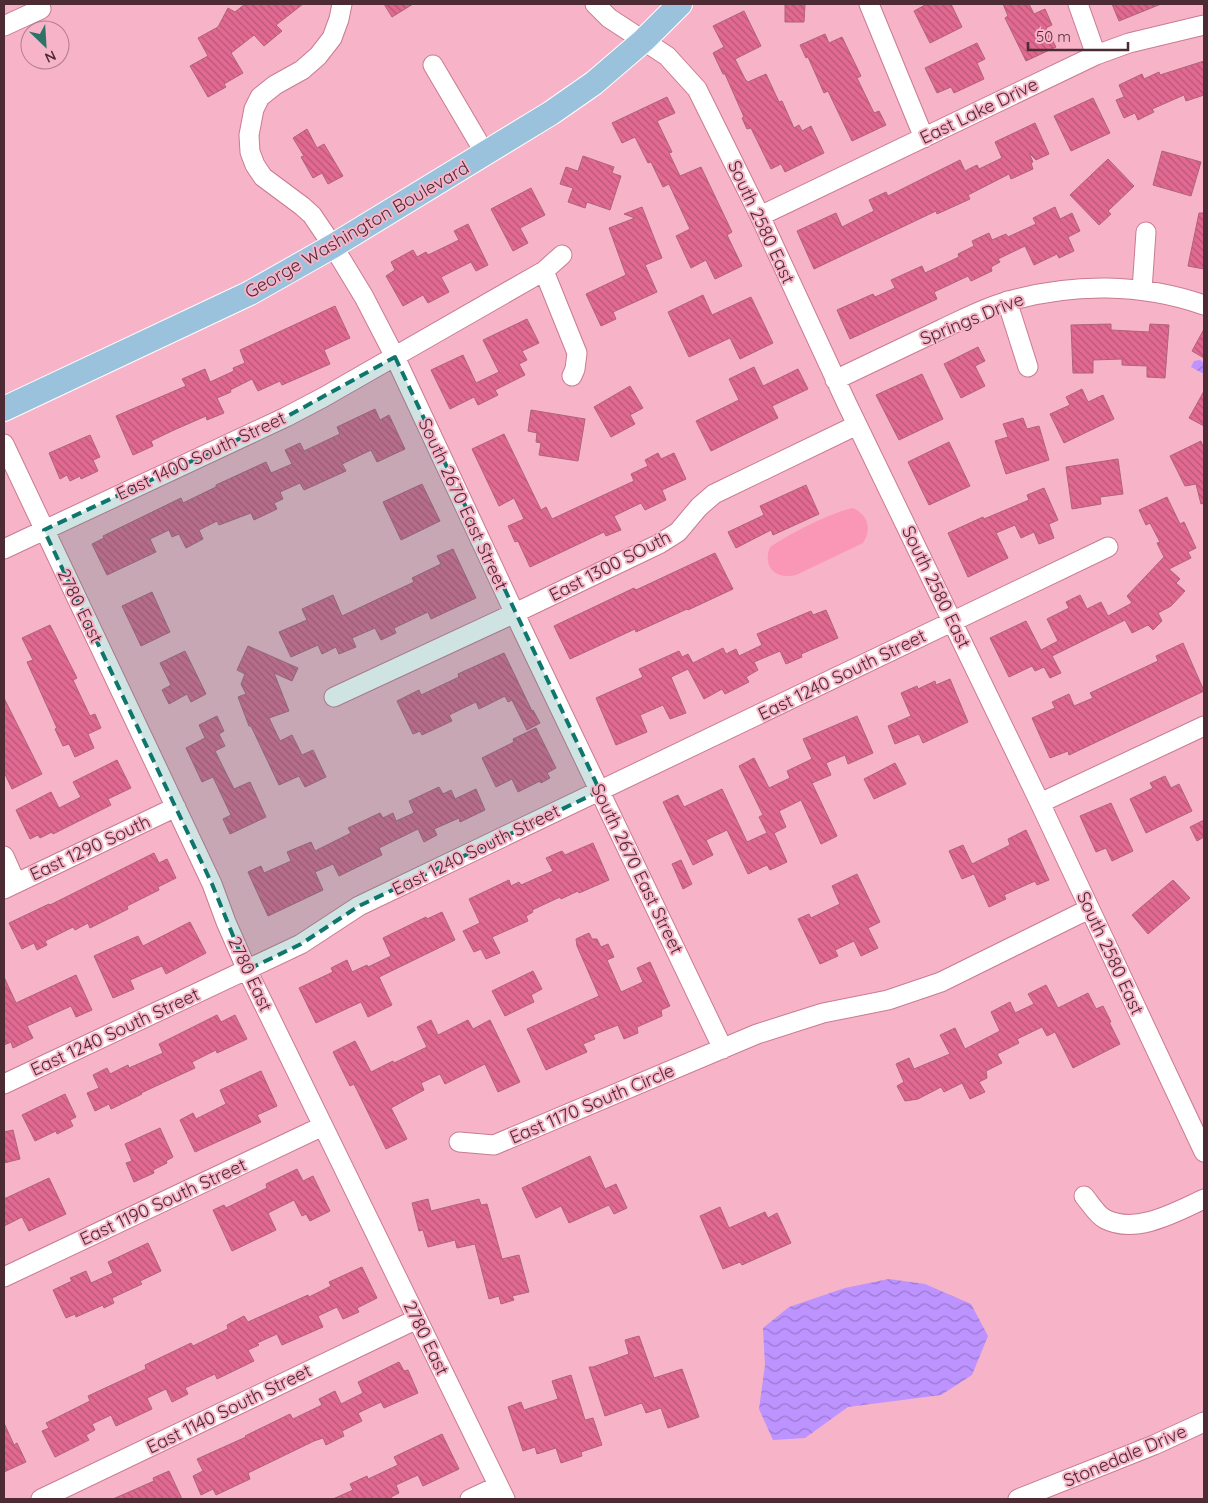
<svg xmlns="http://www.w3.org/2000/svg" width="1208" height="1503" viewBox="0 0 1208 1503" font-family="Quicksand,sans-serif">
	<defs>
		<pattern id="water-waves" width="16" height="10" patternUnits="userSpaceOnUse" patternTransform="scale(1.25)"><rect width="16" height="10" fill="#bc93ff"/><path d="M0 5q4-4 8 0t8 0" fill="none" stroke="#9b78cf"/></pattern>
		<pattern id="building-back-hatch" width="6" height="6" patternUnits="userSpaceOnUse" patternTransform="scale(1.25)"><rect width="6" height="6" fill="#e16992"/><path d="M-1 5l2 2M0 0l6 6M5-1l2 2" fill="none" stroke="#b95778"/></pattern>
	</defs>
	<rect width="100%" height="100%" fill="#f7b3c7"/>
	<path fill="#fb97b6" d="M853 508C868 515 872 529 863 543L796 575C776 580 762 567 770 547 789 534 832 512 853 508Z"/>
	<path fill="url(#water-waves)" d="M1200 360 1204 363V374L1191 367 1194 361Z
		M889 1279 925 1284 971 1304 988 1336 972 1375 941 1395 848 1407 805 1438 773 1440 759 1409 765 1365 763 1328 789 1307 845 1288Z"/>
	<path fill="url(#building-back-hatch)" stroke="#b0637c" d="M245 4H303L276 25 282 31 264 46 254 35 231 53 243 73 224 84 226 87 208 97 190 66 208 56 198 38 218 27 228 8 235 12Z
		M384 4H413L392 17Z
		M785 4H805L804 22H785Z
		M927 4H951L962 27 930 43 914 11Z
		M1003 4H1029L1034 14 1045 9 1052 25 1046 28 1056 47 1026 61 1005 18 1008 16Z
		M1112 4H1161L1119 21Z
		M744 11 761 46 735 59 745 79 748 82 766 74 779 102 782 101 794 128 799 125 802 131 811 126 824 153 785 172 781 164 771 169 751 128 747 129 742 118 744 117 725 74H723L713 53 724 47 713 26Z
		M825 34 829 43 842 37 861 76 857 78 874 113 879 111 886 125 852 141 828 91 824 93 808 57 806 58 800 45Z
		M977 43 985 59 977 63 984 79 954 93 951 87 937 93 925 68Z
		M1204 61V95L1186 101 1184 95 1152 109 1154 112 1138 120 1135 113 1124 118 1116 100 1124 97 1119 85 1142 74 1144 79 1159 72 1160 75Z
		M667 97 675 113 657 121 672 152 669 153 680 176 701 167 732 232 727 235 742 266 715 279 706 260 691 268 676 236 690 229 669 184 663 187 651 162 648 163 635 137 622 143 612 123Z
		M1093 98 1110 133 1071 151 1054 116Z
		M1035 123 1049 154 1036 160 1029 153 1033 162 1031 163 1033 169 1011 179 1009 174 968 195 970 199 937 214 936 211 814 269 797 231 836 213 842 227 874 211 869 200 886 192 888 196 960 160 965 171 977 165 979 169 1002 158 995 142Z
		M307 129 317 148 324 144 343 176 328 184 322 173 313 178 301 157 304 156 293 138Z
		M1162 151 1201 162 1191 196 1153 185Z
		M583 156 614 167 612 173 621 176 610 210 587 202 585 208 568 202 573 188 560 184 566 167 578 171Z
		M1108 159 1134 186 1108 211 1111 214 1099 225 1070 195Z
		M531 188 545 215 520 228 528 243 513 251 491 209Z
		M642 207 662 258 645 265 657 292 613 312 616 319 601 326 586 294 626 275 609 228 635 218 624 214Z
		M1055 207 1060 219 1072 213 1080 231 1068 237 1074 251 1059 258 1057 254 1034 265 1025 246 998 259 1000 262 991 267 992 271 971 281 968 276 934 292 937 299 850 339 837 310 873 294 875 297 895 288 891 280 922 266 925 273 959 257 958 254 974 246 972 241 989 233 992 240 1006 234 1008 237 1036 224 1033 218Z
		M1199 213H1204V269L1188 266Z
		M468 224 488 265 476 271 471 262 441 277 449 292 428 303 423 295 403 306 386 276 395 270 391 262 413 250 417 257 426 252 428 255 459 240 454 231Z
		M703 295 712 315 751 297 773 343 740 359 730 338 689 357 668 312Z
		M335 306 350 338 324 350 330 364 282 385 280 381 258 391 252 379 230 390 231 392 217 398 224 413 207 420 206 416 174 430 151 441 153 446 133 455 116 416 186 386 182 379 205 369 210 382 234 371 233 368 245 363 240 350Z
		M527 319 539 343 522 351 527 360 519 364 525 375 495 390 498 395 478 405 474 397 450 409 431 370 463 355 476 383 499 372 483 340Z
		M1111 324V330L1149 332 1150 324 1169 325 1165 378 1147 377V366L1122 365V359L1093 360V373H1073L1071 325Z
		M1204 329V358L1192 351Z
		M978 347 985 361 975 366 985 386 961 398 944 364Z
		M754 367 763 386 798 369 808 389 772 406 778 418 711 451 696 421 739 400 729 379Z
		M922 374 943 419 899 440 876 395Z
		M630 386 643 408 630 415 635 424 611 437 594 407Z
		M1082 389 1088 402 1103 395 1114 419 1064 443 1050 414 1070 405 1066 397Z
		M1204 391V426L1189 418Z
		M375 409 380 420 389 415 405 449 377 462 371 450 342 464 346 471 304 490 300 483 280 492 283 499 274 503 277 509 254 520 251 513 219 525 217 521 199 530 203 539 186 548 179 534 172 537 169 530 150 539 156 552 107 575 92 544 104 538 103 536 181 498 183 503 216 487V485L266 462 271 473 292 464 285 450 300 443 304 451 340 434 337 427Z
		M531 410 585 419 578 461 539 455 541 443 536 442 537 433 528 431Z
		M1023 418 1027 429 1039 426 1049 460 1006 474 995 441 1008 437 1003 424Z
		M504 434 541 510 546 507 552 519 634 481 631 474 648 466 645 460 658 453 661 459 674 453 686 479 662 490 666 500 645 510 641 503 614 516 621 530 606 536 604 532 530 567 518 541 515 542 508 526 524 519 514 498 499 506 472 449Z
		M90 435 100 457 93 460 98 471 81 479 80 476 70 481 67 475 60 479 49 453Z
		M1201 441 1204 449V503L1201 504 1196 484 1185 486 1170 456Z
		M949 442 970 486 929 505 908 462Z
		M1118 459 1123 494 1100 497 1101 504 1072 509 1066 467Z
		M422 484 440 521 401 540 383 502Z
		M806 485 819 514 773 535 771 530 736 548 728 532 764 515 760 506Z
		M1044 488 1058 520 1049 524 1054 538 1039 544 1034 532 1021 538 1015 525 996 533 1008 558 968 577 948 533 983 517 984 519 1029 500 1027 495Z
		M1167 497 1180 524 1184 522 1196 548 1188 552 1191 558 1169 569 1180 579 1176 583 1185 591 1171 606 1158 613 1162 621 1153 630 1148 625 1132 633 1125 620 1052 656 1061 673 1050 678 1044 667 1035 671 1032 666 1009 677 990 638 1026 621 1041 650 1058 641 1047 619 1069 608 1066 602 1080 595 1087 609 1101 602 1108 616 1132 603 1127 596 1164 557 1157 543 1160 542 1150 523 1146 525 1139 510Z
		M453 549 476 598 431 619 428 612 394 628 396 633 381 640 375 628 352 638 356 647 339 654 336 647 322 654 318 645 291 657 279 632 307 620 302 609 333 595 342 616 414 582 412 578 441 564 437 556Z
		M715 553 733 589 688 610 687 609 636 632 635 629 570 659 554 626 634 588 636 590Z
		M152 592 170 632 141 646 122 606Z
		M826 610 838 638 801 654 802 657 786 664 780 651 754 662 758 670 746 677 749 682 725 694 722 689 704 699 688 669 671 677 686 713 670 719 663 705 640 715 647 732 616 745 596 698 643 677 639 669 679 651 682 657 688 654 693 663 723 648 726 654 736 649 739 656 762 645 757 634 811 611 813 615Z
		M50 625 77 678 73 680 90 716 95 714 101 728 88 734 94 748 75 757 69 744 63 746 55 729 57 728 27 662 33 660 22 638Z
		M1183 643 1204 691 1069 755 1068 751 1050 758 1032 718 1055 708 1052 702 1069 694 1074 706 1093 698 1090 693 1158 661 1156 656Z
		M248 646 298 668 292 681 274 673 289 711 269 718 280 741 292 735 302 755 313 750 326 777 305 787 299 776 279 785 251 726H249L238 697 246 694 241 684 245 674 237 670Z
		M185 651 206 694 191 702 187 694 169 704 162 690 171 685 160 663Z
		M504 653 532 711 533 710 540 723 527 730 512 700 508 702 505 696 479 709 476 702 449 715 452 721 422 735 420 731 413 734 397 701 419 690 421 695 459 677 458 674Z
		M950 679 968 722 923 743 919 734 895 744 888 726 911 716 901 693 917 686 918 689 935 681 936 685Z
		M4 698 42 774 12 789 4 772Z
		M217 716 224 731 219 734 225 746 215 751 234 789 250 782 266 817 230 834 223 819 231 815 213 777 202 782 186 748 205 738 199 725Z
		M857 716 873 753 848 764 845 755 826 763 831 775 812 783 837 836 821 844 801 800 779 811 786 827 774 833 787 862 770 870 767 865 748 874 727 830 706 840 713 855 693 865 663 802 678 795 684 807 722 789 747 842 767 833 759 817 763 815 739 766 754 758 769 788 790 778 787 771 812 759 803 739Z
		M536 728 556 768 547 773 550 778 541 783 540 781 518 792 512 779 496 787 482 758 514 742 513 739Z
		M117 760 131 788 108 799 111 805 53 834 52 832 40 838 38 835 30 839 16 810 51 792 59 808 81 797 73 782Z
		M895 763 906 784 874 799 864 779Z
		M1165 776 1171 788 1179 784 1192 811 1146 833 1130 799 1153 788 1150 783Z
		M439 787 443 794 451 790 455 799 476 789 485 810 460 822 459 818 434 829 437 835 424 842 418 829 379 848 382 855 339 876 333 864 315 872 323 890 268 916 248 872 261 866 264 873 291 861 287 852 311 842 315 851 351 833 348 828 380 813 383 818 393 813 396 821 414 813 409 801Z
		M1111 803 1133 851 1112 861 1106 848 1096 852 1080 816Z
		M1204 820V837L1197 841 1190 827Z
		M1026 830 1049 880 1037 885 1035 881 1004 895 1006 899 989 907 974 874 962 879 949 851 963 845 972 864 1010 845 1008 839Z
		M593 843 609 880 579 893 578 891 561 899 560 897 532 910 533 912 526 916 528 921 492 937 500 953 486 959 481 949 474 952 463 931 480 923 469 899 509 880 511 886 519 882 521 885 553 871 546 858 562 851 565 855Z
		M154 853 159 863 167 859 176 878 158 887 159 890 127 906 128 909 90 928 88 923 75 930 73 927 45 941 47 945 37 950 34 943 22 949 9 923 49 904 50 905Z
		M681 860 692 884 683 889 672 864Z
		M857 874 880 922 868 928 878 948 861 956 854 941 835 950 838 956 820 964 798 919 809 914 811 918 840 904 832 886Z
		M1173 880 1190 898 1148 934 1132 915Z
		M442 912 455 940 379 977 392 1005 368 1017 361 1002 316 1023 299 988 333 972 331 968 347 960 352 972 367 965 368 967 391 956 383 938 426 917 427 919Z
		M190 922 206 953 166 974 162 966 130 980 134 989 113 998 94 956 138 936 143 946Z
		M589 933 592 939H597L601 947 608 944 614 957 607 960 621 992 643 982 637 968 650 962 670 1006 661 1010 662 1016 637 1027 638 1033 624 1039 618 1025 593 1035 595 1039 583 1044 587 1052 546 1070 527 1029 599 996 577 946 576 939Z
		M533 971 542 989 531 995 534 1002 505 1016 492 991Z
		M76 975 92 1010 76 1017 71 1006 27 1026 33 1038 13 1048 11 1042 4 1045V977L16 1003Z
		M1046 985 1058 1008 1088 993 1096 1009 1103 1006 1111 1022H1109L1120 1044 1073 1068 1055 1032 1047 1036 1042 1027 1017 1039 1019 1043 997 1054 1002 1063 986 1071 987 1078 979 1082 985 1092 970 1099 962 1083 944 1092 941 1087 918 1099 905 1101 897 1086 904 1082 896 1064 909 1058 914 1069 950 1054 940 1035 955 1028 965 1049 1000 1031 991 1012 1010 1002 1015 1013 1034 1004 1028 994Z
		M217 1015 221 1022 235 1015 247 1039 217 1053 216 1050 192 1062 195 1068 141 1093 142 1094 111 1109 109 1104 95 1111 87 1093 99 1088 93 1075 107 1068 110 1074 128 1065 129 1068 163 1053 159 1044Z
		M431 1020 438 1035 468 1020 473 1029 490 1020 520 1082 498 1092 485 1064 445 1084 440 1074 421 1083 424 1090 391 1108 407 1139 386 1149 354 1084 350 1086 333 1052 355 1041 371 1072 393 1061 394 1063 427 1047 417 1027Z
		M261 1071 277 1106 257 1115 261 1122 195 1152 180 1120 193 1113 196 1119 226 1104 220 1090Z
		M65 1094 76 1117 70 1120 73 1126 57 1134 56 1131 35 1141 22 1115Z
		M160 1128 173 1157 166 1161 167 1163 153 1170 154 1173 134 1182 126 1163 132 1161 125 1144Z
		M13 1130 20 1159 4 1163V1132Z
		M590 1156 605 1189 616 1184 627 1208 614 1214 609 1205 569 1223 561 1206 536 1218 522 1188Z
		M297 1169 303 1181 313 1176 330 1211 310 1221 306 1214 302 1216 294 1200 268 1213 276 1230 232 1251 213 1210 224 1205 226 1208 267 1188 266 1184Z
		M49 1178 66 1214 29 1231 22 1217 4 1226V1199Z
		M428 1199 431 1211 479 1199 481 1205 487 1204 502 1259 519 1255 529 1292 512 1296 514 1300 501 1304 499 1296 489 1299 475 1244 457 1248 455 1240 428 1247 423 1230 419 1231 412 1203Z
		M720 1207 729 1228 765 1212 768 1218 777 1213 791 1243 742 1265 740 1262 723 1269 700 1216Z
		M148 1243 161 1271 140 1281 142 1284 112 1298 114 1303 104 1308 103 1305 76 1317 75 1314 66 1318 53 1290 72 1281 70 1278 86 1271 91 1283 113 1273 108 1262Z
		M362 1267 377 1298 357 1308 359 1312 343 1319 337 1307 318 1316 323 1327 282 1345 277 1334 257 1343 259 1345 248 1350 254 1361 217 1379 215 1374 185 1388 188 1394 172 1402 166 1389 147 1398 152 1409 116 1426 111 1415 92 1424 95 1430 86 1435 89 1440 55 1457 42 1431 49 1428 46 1423 90 1401 88 1396 146 1369 145 1365 191 1343 193 1346 228 1329 227 1325 244 1316 248 1322 308 1295 309 1297 331 1286 329 1282Z
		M639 1336 654 1378 682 1369 699 1417 668 1428 661 1408 646 1413 642 1403 605 1416 589 1367H593L629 1354 625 1340Z
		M399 1362 404 1371 408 1370 418 1393 384 1408 381 1402 358 1413 362 1421 342 1431 344 1436 326 1445 323 1438 314 1441 248 1473 250 1479 216 1495 213 1489 201 1495 193 1476 203 1471 197 1459 246 1437 245 1436 290 1414 293 1419 322 1405 319 1399 335 1391 341 1404 363 1393 358 1382Z
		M571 1375 585 1420 593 1418 602 1445 581 1452 582 1456 561 1463 556 1448 537 1454 535 1447 523 1451 508 1407 521 1402 524 1410 558 1399 552 1381Z
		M4 1423 14 1445 17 1443 26 1462 4 1472Z
		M442 1434 459 1469 423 1486 418 1475 396 1485 399 1493 391 1497 392 1499H333L353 1490 350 1484 367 1476 368 1479 398 1465 394 1457Z
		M169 1471 182 1499H113L154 1481 153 1478Z"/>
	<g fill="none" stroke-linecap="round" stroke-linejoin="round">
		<g stroke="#ca7b93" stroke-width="21">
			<path id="minor" d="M342 4 339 19 332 38 318 56 302 70 275 85 260 97 254 109 249 135 250 152 255 165 263 177 302 206 312 215 333 246 364 297 395 357 522 629 723 1049
				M595 4 609 18 667 56 697 89 760 216 847 404 1040 803 1204 1152
				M869 4 924 138
				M1078 4 1096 55
				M4 26 41 9 38 4
				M433 65 486 155
				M760 216 1096 55 1129 43 1204 25
				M544 271 577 353 575 369 572 376
				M1142 290 1146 232
				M1007 301 1028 367
				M835 380C871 363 906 346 942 329 964 319 986 307 1009 301 1073 283 1141 283 1204 305
				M4 444 212 884 226 922 247 970 505 1499
				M4 549 286 417 324 397 544 271 562 255
				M334 697 515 613 659 544 678 532 699 507 714 494 857 425
				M1040 803 1204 726
				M4 856 16 883
				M4 889 176 807
				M4 1084 301 944 359 906 1108 547
				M459 1142 494 1145 757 1034 823 1013 888 1000 941 982 1089 909
				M1084 1196C1090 1203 1097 1215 1105 1219 1136 1235 1176 1212 1204 1199
				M4 1277 323 1126
				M41 1499 417 1319
				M470 1499 498 1486
				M1018 1499 1154 1445 1204 1422"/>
		</g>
		<g stroke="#fff" stroke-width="26">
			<path id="major" d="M4 409 250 293 333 246 551 113 594 83 644 40 680 4"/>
		</g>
		<use href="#minor" stroke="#fff" stroke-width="19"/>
		<use href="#major" stroke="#9bc2dd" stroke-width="24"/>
	</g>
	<path fill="#0f766e" fill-opacity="0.2" stroke="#0f766e" stroke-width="4" stroke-dasharray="10 6" stroke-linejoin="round" d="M395 357 600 791 359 906 301 944 247 970 212 884 44 530 286 417Z"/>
	<g text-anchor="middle" stroke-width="4" stroke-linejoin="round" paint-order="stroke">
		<g font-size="18" fill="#4c2b35" stroke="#f7b3c7">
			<text transform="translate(979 111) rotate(-26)" y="6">East Lake Drive</text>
			<text transform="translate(761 222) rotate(65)" y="6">South 2580 East</text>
			<text transform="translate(357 230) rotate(-30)" y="6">George Washington Boulevard</text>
			<text transform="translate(972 319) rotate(-22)" y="6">Springs Drive</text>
			<text transform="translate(201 456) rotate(-25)" y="6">East 1400 South Street</text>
			<text transform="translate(463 504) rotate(65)" y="6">South 2670 East Street</text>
			<text transform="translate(610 566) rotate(-27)" y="6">East 1300 SOuth</text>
			<text transform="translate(936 587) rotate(64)" y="6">South 2580 East</text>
			<text transform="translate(80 606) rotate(64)" y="6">2780 East</text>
			<text transform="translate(842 675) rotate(-26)" y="6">East 1240 South Street</text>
			<text transform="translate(90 848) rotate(-25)" y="6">East 1290 South</text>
			<text transform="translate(476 850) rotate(-26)" y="6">East 1240 South Street</text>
			<text transform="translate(637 869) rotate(64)" y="6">South 2670 East Street</text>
			<text transform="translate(1110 953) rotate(65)" y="6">South 2580 East</text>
			<text transform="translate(250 974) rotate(65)" y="6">2780 East</text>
			<text transform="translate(115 1032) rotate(-25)" y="6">East 1240 South Street</text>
			<text transform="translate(592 1104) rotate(-23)" y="6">East 1170 South Circle</text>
			<text transform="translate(163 1202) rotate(-25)" y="6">East 1190 South Street</text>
			<text transform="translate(426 1338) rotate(64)" y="6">2780 East</text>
			<text transform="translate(229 1409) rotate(-26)" y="6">East 1140 South Street</text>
			<text transform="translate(1125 1456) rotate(-23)" y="6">Stonedale Drive</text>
		</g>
	</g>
	<rect width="1208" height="1503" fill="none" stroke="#4c2b35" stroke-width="10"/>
	<g transform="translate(45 45) rotate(155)"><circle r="24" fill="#f7b3c7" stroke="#b37d8d"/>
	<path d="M0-4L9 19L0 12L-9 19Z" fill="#2e7367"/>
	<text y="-8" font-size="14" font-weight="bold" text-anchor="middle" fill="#4c2b35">N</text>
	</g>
	<path d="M1028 42v8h100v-8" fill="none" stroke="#4c2b35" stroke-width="2.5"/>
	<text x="1036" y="42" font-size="15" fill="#4c2b35" stroke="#f7b3c7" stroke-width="4" paint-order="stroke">50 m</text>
</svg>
